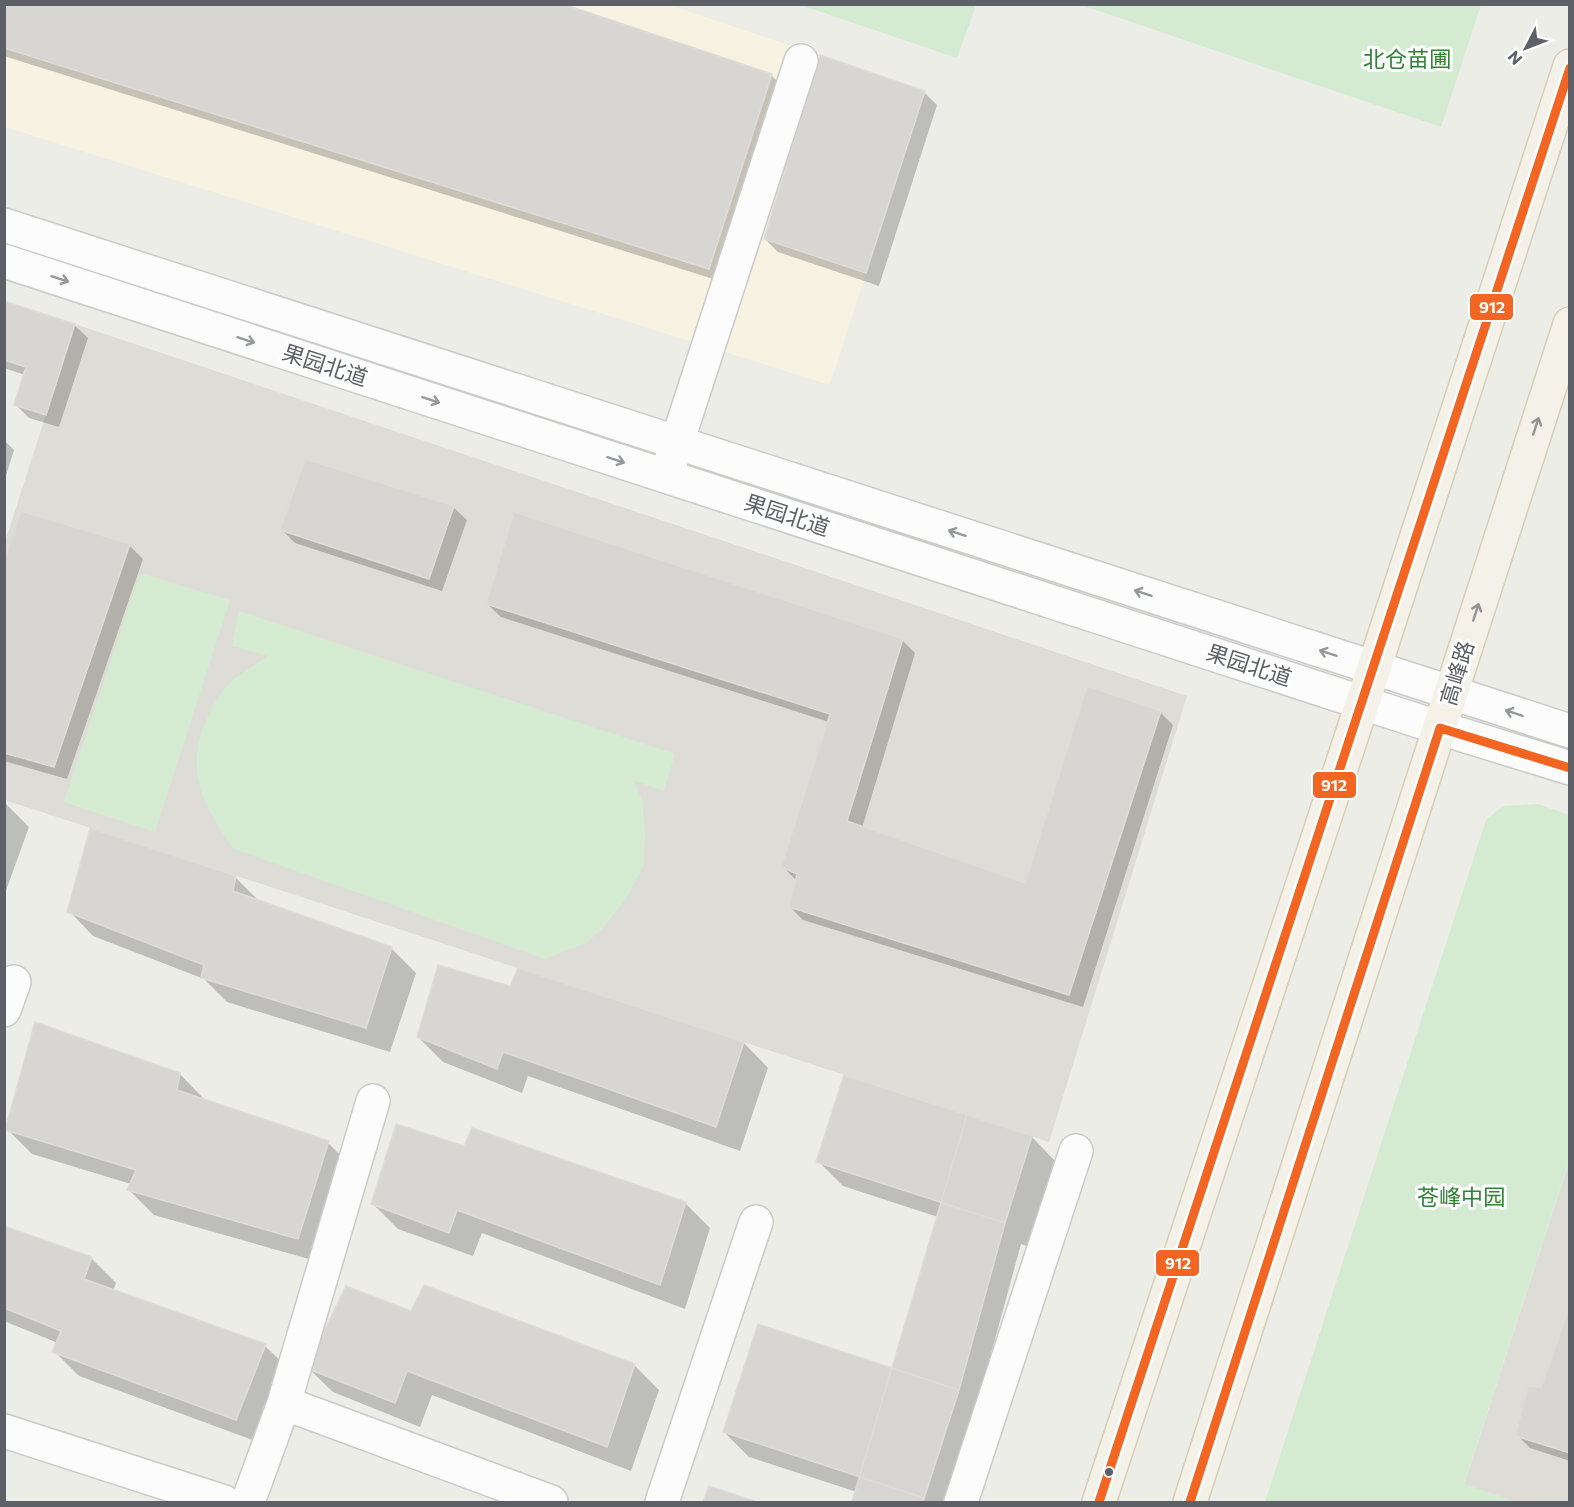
<svg xmlns="http://www.w3.org/2000/svg" width="1574" height="1507" viewBox="0 0 1574 1507" font-family="Commissioner,'Noto Sans SC',sans-serif">
	<rect width="100%" height="100%" fill="#edede8"/>
	<path fill="#f7f2e1" d="M5 4 670 5 925 91 830 385 5 127Z"/>
	<path fill="#dedcd6" d="M75 324 1187 696 1049 1142 5 800V542Z
		M1569 1162V1502H1517L1464 1485Z"/>
	<path fill="#d4ebd2" d="M800 5 976 4V5L957 58Z
		M1081 5H1481L1441 127Z
		M140 573 230 600 155 832 64 802Z
		M239 611 675 754 664 791 633 780 642 800 645 832 643 867 626 899 603 928 586 943 545 959 234 849C202 805 182 766 210 713 214 704 220 693 227 686 238 674 255 666 268 656L232 646Z
		M1538 804 1569 815V1161L1464 1484 1517 1502H1265L1486 820 1503 806Z"/>
	<path fill="#0003" d="M4 4 771 75 784 88 723 282 4 56Z
		M924 92 937 105 879 286 778 252 765 239Z
		M4 302 74 325 88 338 59 427 29 418 16 405 25 375 4 368Z
		M4 440 14 450 4 482Z
		M453 507 467 520 442 591 295 543 282 530Z
		M22 513 130 546 143 559 67 779 4 761V568Z
		M487 604 902 640 915 653 862 828 1026 885 1160 712 1173 725 1083 1007 803 920 790 907 797 881 783 867 829 722 501 617Z
		M4 802 29 827 4 896Z
		M235 877 259 901 391 948 416 973 390 1052 227 1002 204 979 93 936 69 911Z
		M519 970 744 1043 768 1068 740 1151 528 1076 522 1093 443 1062 418 1037 511 988Z
		M180 1074 204 1099V1101L328 1143 353 1167 323 1263 154 1215 129 1190 131 1184 32 1154 7 1129Z
		M845 1077 1032 1137 1056 1162 1029 1247 1021 1244 976 1409 955 1502H853L857 1492 749 1457 724 1432 893 1370 938 1217 843 1186 818 1161Z
		M685 1203 710 1228 685 1309 482 1233 473 1256 398 1229 373 1204Z
		M4 1227 91 1258 116 1283 113 1291 265 1346 290 1370 261 1443 79 1376 54 1351 58 1343 4 1321Z
		M424 1286 635 1366 659 1390 631 1471 432 1395 420 1427 333 1392 308 1368 412 1312Z
		M1570 1309V1461L1530 1448 1517 1435 1542 1390Z
		M710 1488 752 1502H704Z"/>
	<path fill="#d7d6d3" stroke="#dddcd7" stroke-width="1.5" d="M4 4H563L772 74 709 269 4 48Z
		M820 55 925 91 866 273 764 239Z
		M4 301 75 324 46 415 14 405 26 367 4 360Z
		M305 459 454 506 429 579 280 530Z
		M21 511 130 544 54 767 4 753V562Z
		M514 512 903 639 847 821 1025 883 1087 686 1161 711 1069 995 789 907 797 874 781 867 830 714 486 604Z
		M90 828 236 876 233 891 392 947 366 1028 201 978 204 965 67 912Z
		M438 965 510 986 518 968 744 1042 716 1127 503 1052 497 1069 417 1037Z
		M35 1022 180 1073 177 1090 329 1141 298 1239 127 1190 136 1170 5 1130Z
		M844 1075 1032 1136 1005 1223 816 1162Z
		M967 1115 1032 1136 1005 1223 959 1390 923 1502H852Z
		M396 1124 464 1146 472 1128 686 1202 660 1285 457 1210 449 1233 371 1204Z
		M4 1226 92 1257 84 1279 266 1344 236 1420 52 1352 61 1331 4 1308Z
		M424 1285 635 1364 607 1447 407 1371 395 1403 306 1368 346 1286 411 1311Z
		M1570 1305V1453L1515 1436 1528 1386 1541 1388Z
		M758 1324 959 1390 924 1498 723 1432Z
		M709 1486 757 1502H703Z"/>
	<g fill="none" stroke-linecap="round" stroke-linejoin="round">
		<g stroke="#cacac9" stroke-width="36">
			<path id="minor" d="M4 225 1570 731
				M4 261 1440 728 1570 768
				M670 464 801 61
				M4 1010 14 982
				M284 1403 551 1502
				M4 1431 224 1502
				M248 1502 284 1403 373 1101
				M662 1502 756 1222
				M961 1502 1076 1151"/>
		</g>
		<g stroke="#d7ceb4" stroke-width="36">
			<path id="major" d="M1099 1502 1374 668 1570 66
				M1190 1502 1570 324"/>
		</g>
		<use href="#minor" stroke="#fcfcfc" stroke-width="33"/>
		<use href="#major" stroke="#f3f1e8" stroke-width="33"/>
		<g stroke="#fff" stroke-width="14">
			<path id="bus-1" d="M1099 1502 1570 68
				M1190 1502 1440 728 1570 768"/>
		</g>
		<use href="#bus-1" stroke="#f26522" stroke-width="9"/>
	</g>
	<defs><path id="oneway-shaft" d="M-6 0H5M1.5-3L5.5 0L1.5 3" fill="none" stroke-width="1.6" stroke-linecap="round" stroke-linejoin="round" transform="scale(1.5)"/></defs>
	<g stroke="#95979b">
		<use href="#oneway-shaft" transform="translate(60 279) rotate(18)"/>
		<use href="#oneway-shaft" transform="translate(246 340) rotate(18)"/>
		<use href="#oneway-shaft" transform="translate(431 400) rotate(18)"/>
		<use href="#oneway-shaft" transform="translate(616 460) rotate(18)"/>
		<use href="#oneway-shaft" transform="translate(957 533) rotate(-162)"/>
		<use href="#oneway-shaft" transform="translate(1143 593) rotate(-162)"/>
		<use href="#oneway-shaft" transform="translate(1328 653) rotate(-162)"/>
		<use href="#oneway-shaft" transform="translate(1514 713) rotate(-162)"/>
	</g>
	<g stroke="#929394">
		<use href="#oneway-shaft" transform="translate(1536 426) rotate(-72)"/>
		<use href="#oneway-shaft" transform="translate(1476 612) rotate(-72)"/>
	</g>
	<circle fill="#5d6167" stroke="#fff" stroke-width="2" cx="1109" cy="1472" r="5"/>
	<g text-anchor="middle" stroke-width="6" stroke-linejoin="round" paint-order="stroke">
		<g font-size="22" fill="#2e8433" stroke="#fff">
			<text x="1407" y="67">北仓苗圃</text>
			<text x="1461" y="1205">苍峰中园</text>
		</g>
		<g font-size="22" fill="#5d6167" stroke="#fff">
			<text transform="translate(325 365) rotate(18)" y="8">果园北道</text>
			<text transform="translate(787 515) rotate(18)" y="8">果园北道</text>
			<text transform="translate(1249 665) rotate(18)" y="8">果园北道</text>
			<text transform="translate(1457 673) rotate(-73)" y="8">高峰路</text>
		</g>
	</g>
	<g stroke="#fff" stroke-width="2">
		<rect x="1469" y="293" width="45" height="28" rx="6" fill="#f26522"/>
		<rect x="1312" y="771" width="45" height="28" rx="6" fill="#f26522"/>
		<rect x="1155" y="1249" width="45" height="28" rx="6" fill="#f26522"/>
	</g>
	<g font-size="16" text-anchor="middle" font-weight="bold" fill="#fff">
		<text x="1492" y="313">912</text>
		<text x="1334" y="791">912</text>
		<text x="1178" y="1269">912</text>
	</g>
	<rect width="1574" height="1507" fill="none" stroke="#5d6167" stroke-width="12"/>
	<g transform="translate(1526 48) rotate(228)" stroke="#ffffff" stroke-width="4.5" paint-order="stroke">
	<path d="M0-4.5L10 22L0 15L-10 22Z" fill="#5d6167"/>
	<text y="-9" font-size="16" font-weight="bold" text-anchor="middle" fill="#5d6167">N</text>
	</g>
</svg>
